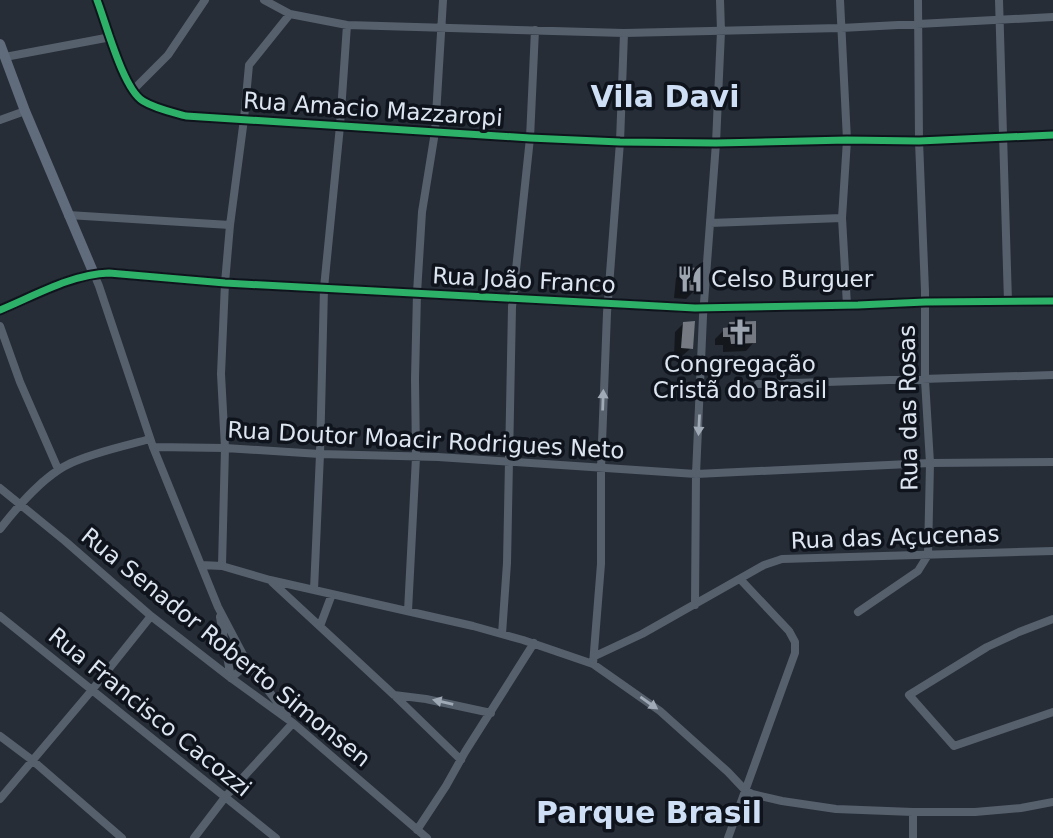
<svg xmlns="http://www.w3.org/2000/svg" width="1053" height="838" viewBox="0 0 1053 838" font-family="'DejaVu Sans',sans-serif">
	<rect width="100%" height="100%" fill="#262d37"/>
	<path fill="#0007" d="M684 269 695 290 686 299 674 298 676 278Z
		M684 323 691 348 682 356H674L675 332Z
		M730 324 754 342 746 351 723 352V345H715V339Z"/>
	<path fill="#747982" d="M684 267 698 268 696 291 682 290Z
		M695 321 693 349 681 348 683 322Z
		M756 321V343L731 344 730 337H723V328L730 327 729 322Z"/>
	<g fill="none" stroke-linecap="round" stroke-linejoin="round">
		<path stroke="#56606d" stroke-width="8" d="M97 0C106 23 123 89 143 101 156 109 172 112 186 116L530 138 620 142 716 143 847 140 919 141 1053 135
			M264 0 290 14 347 25 624 33 841 28 1053 17
			M840 0 847 140 842 218 847 305
			M999 0 1008 302
			M5 57 111 37
			M133 90 168 55 205 0
			M0 120 25 111
			M68 215 230 225
			M710 223 842 218
			M94 274 99 286 153 447 218 607 248 664 287 715
			M0 326 20 382 58 469
			M758 384 1053 375
			M153 447 225 448 320 454 438 457 696 474 930 463 1053 462
			M0 488 65 541 151 616 231 678 293 723 427 838
			M0 529C18 506 44 475 71 463 95 452 124 446 150 439
			M201 565 222 566 270 580 473 626 523 640 593 664 660 711 728 772 745 790 752 794 782 801 836 809 913 812H975L1021 808 1053 802
			M222 566 225 448 221 374 225 283 230 225 244 119 249 65 290 14
			M272 582 394 695 461 760
			M314 590 320 454 324 288 340 126 347 25
			M695 605 696 474 703 316 716 143 721 31 720 0
			M408 611 416 457 415 379 417 293 422 212 435 132 443 0
			M858 612 918 571 928 555 930 463 925 380V291L919 141 918 0
			M0 616 276 838
			M220 617 231 678
			M1053 619 1019 632 987 647 909 695 954 746 1053 712
			M320 626 332 594
			M502 634 507 563 512 307 530 138 535 30
			M595 656 642 634 764 565 782 559 1053 551
			M593 664 601 564V469L607 313 620 142 624 33
			M231 678 248 664
			M394 695 426 699 491 713
			M0 736 32 760 122 838
			M0 799 92 690 151 616
			M417 830 446 786 465 752 534 643
			M194 838 226 796 293 723
			M728 838 795 653V642L789 631 740 579
			M913 838V812"/>
		<path stroke="#606b7b" stroke-width="10" d="M0 44 25 111 94 274
			M0 310C34 296 72 274 109 273L225 283 695 308 858 305 925 302 1053 301"/>
		<g stroke="#0f141c" stroke-width="11">
			<path id="cycleway" d="M97 0C106 23 123 89 143 101 156 109 172 112 186 116L530 138 620 142 716 143 847 140 919 141 1053 135
				M0 310C34 296 72 274 109 273L225 283 695 308 858 305 925 302 1053 301"/>
		</g>
		<use href="#cycleway" stroke="#2db169" stroke-width="7"/>
	</g>
	<defs><path id="oneway-solid" d="M-6-.8H1V-3.2L6.5 0L1 3.2V.8H-6Z" transform="scale(1.75)"/></defs>
	<g fill="#a0a9b6">
		<use href="#oneway-solid" transform="translate(603 400) rotate(-88)"/>
		<use href="#oneway-solid" transform="translate(699 425) rotate(93)"/>
		<use href="#oneway-solid" transform="translate(443 702) rotate(-167)"/>
		<use href="#oneway-solid" transform="translate(649 703) rotate(35)"/>
	</g>
	<defs>
		<g id="restaurant-bare" transform="scale(2.1)"><path d="M-5-6h1v4h1v-4h1v4h1v-4h1v5L-1.5 .5V6h-2V.5L-5-1ZM5-6V6H3V1.5H1.5Q1.5-4 5-6Z" fill="#9da5b0" stroke="#0f141c" stroke-width="2.5" paint-order="stroke"/></g>
		<g id="church-bare" transform="scale(2.1)"><path d="M-1.2-6h2.4v3.5h3.3v2.4h-3.3V6h-2.4V-.1h-3.3v-2.4h3.3Z" fill="#9da5b0" stroke="#0f141c" stroke-width="2.5" paint-order="stroke"/></g>
	</defs>
	<g fill-rule="evenodd">
		<use href="#restaurant-bare" x="690" y="279"/>
		<use href="#church-bare" x="740" y="332"/>
	</g>
	<g text-anchor="middle" stroke-width="7" stroke-linejoin="round" paint-order="stroke">
		<g font-size="23" fill="#dde5f1" stroke="#0f141c">
			<text transform="translate(373 109) rotate(4)" y="8">Rua Amacio Mazzaropi</text>
			<text transform="translate(524 280) rotate(3)" y="8">Rua João Franco</text>
			<text transform="translate(908 408) rotate(-91)" y="8">Rua das Rosas</text>
			<text transform="translate(426 440) rotate(3)" y="8">Rua Doutor Moacir Rodrigues Neto</text>
			<text transform="translate(895 537) rotate(-2)" y="8">Rua das Açucenas</text>
			<text transform="translate(226 647) rotate(39)" y="8">Rua Senador Roberto Simonsen</text>
			<text transform="translate(150 712) rotate(39)" y="8">Rua Francisco Cacozzi</text>
		</g>
		<g font-size="23" fill="#dde5f1" stroke="#0f141c" text-anchor="start">
			<text x="711" y="287">Celso Burguer</text>
			<text x="740" y="372" text-anchor="middle">Congregação<tspan x="740" dy="26">Cristã do Brasil</tspan></text>
		</g>
		<g font-size="30" font-weight="bold" fill="#cedef5" stroke="#0f141c">
			<text x="665" y="107">Vila Davi</text>
			<text x="649" y="823">Parque Brasil</text>
		</g>
	</g>
</svg>
